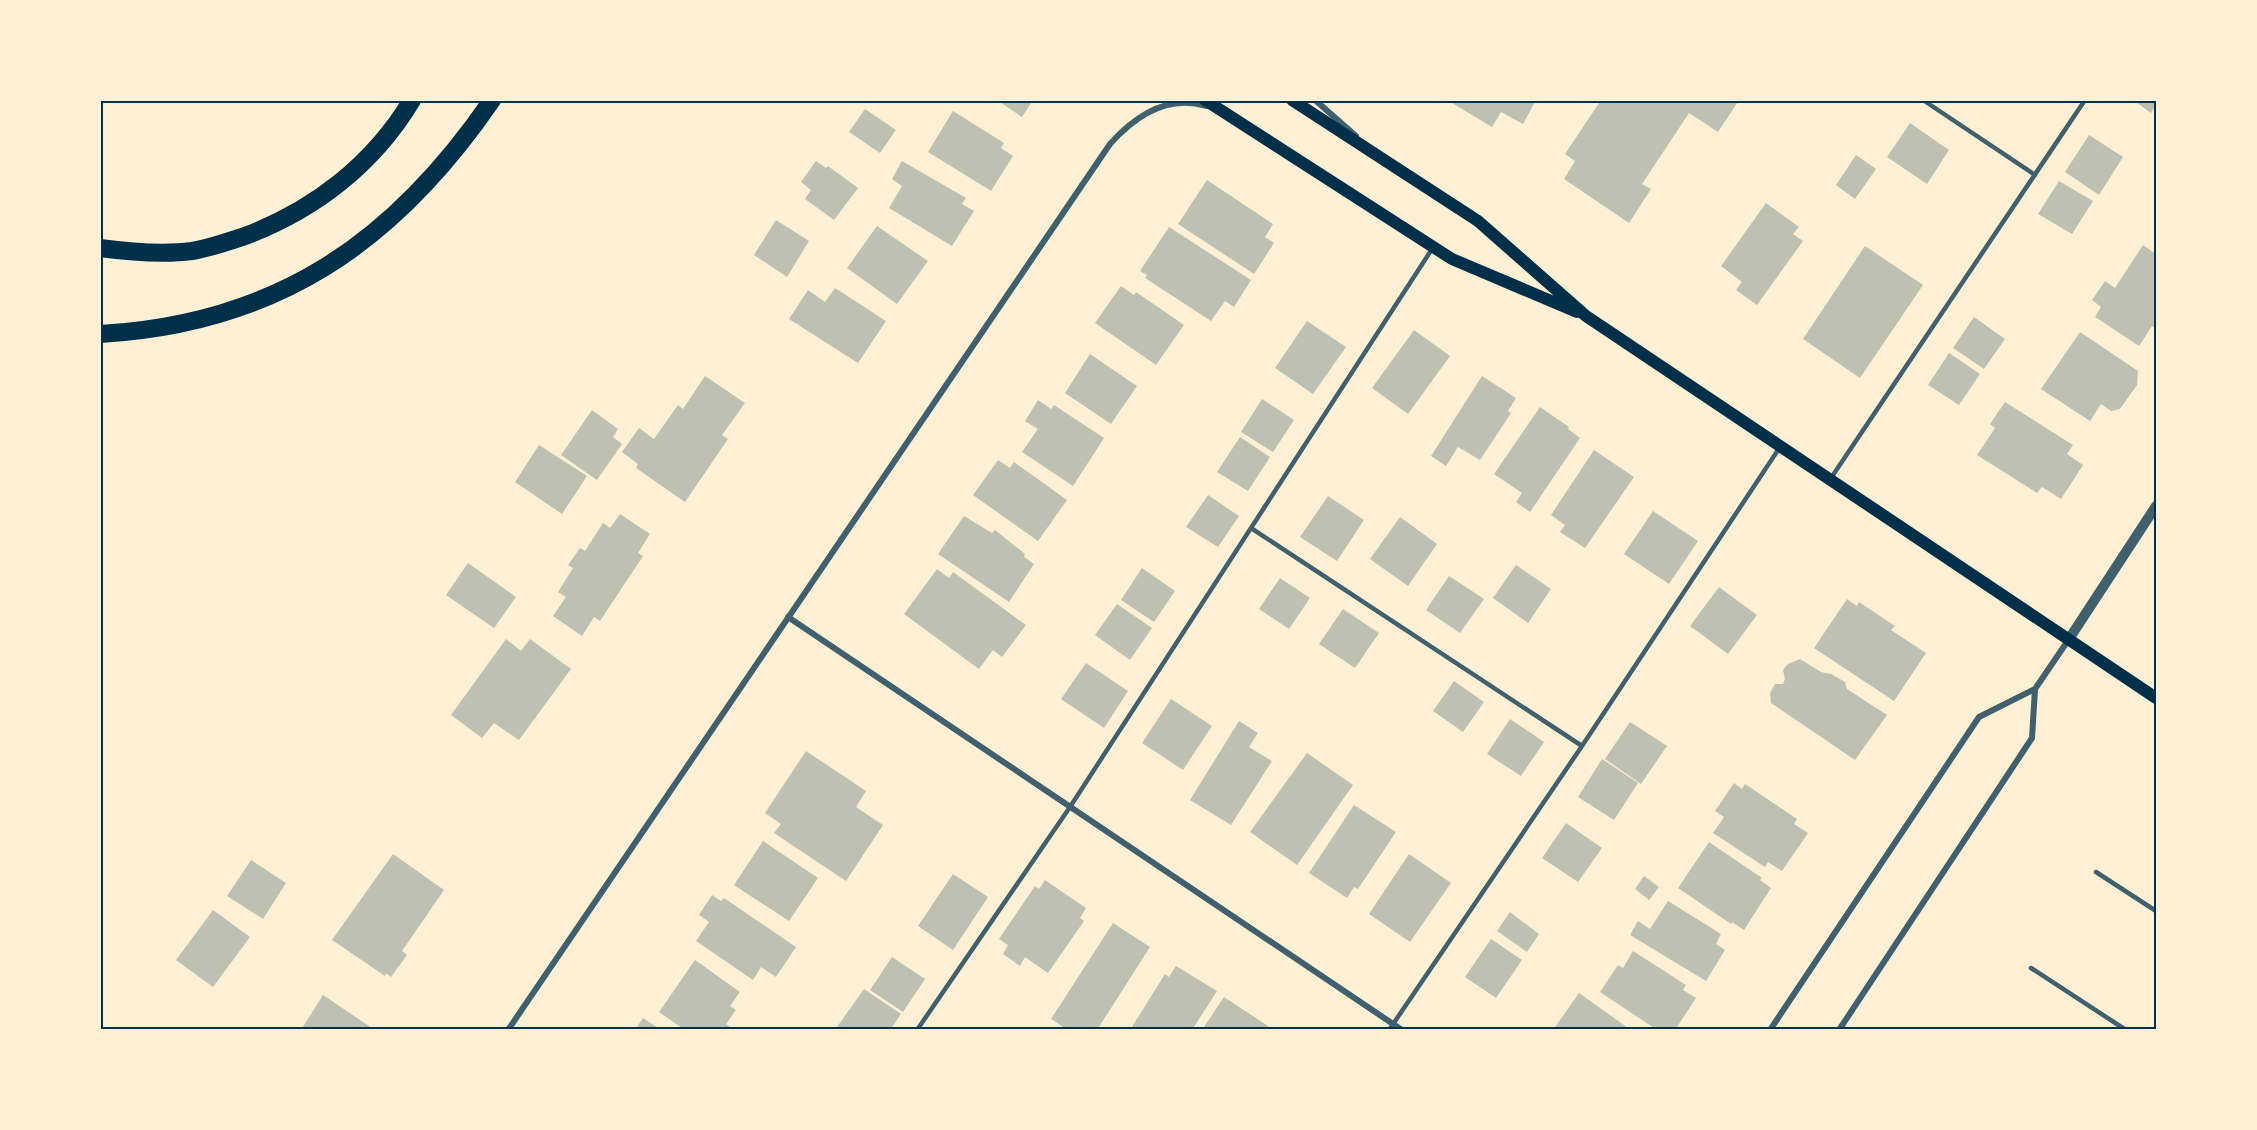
<svg xmlns="http://www.w3.org/2000/svg" width="2257" height="1130" viewBox="0 0 2257 1130" font-family="Jost,sans-serif">
	<rect width="100%" height="100%" fill="#fdf0d5"/>
	<path fill="#bec0b2" d="M997 100H1033L1022 117Z
		M1447 100H1536L1523 124 1501 112 1492 127Z
		M1601 100H1739L1718 132 1689 113 1642 184 1651 189 1629 223 1564 179 1575 161 1565 154Z
		M2133 100H2156V105L2151 113Z
		M865 109 896 130 880 153 849 132Z
		M953 111 1004 143 1001 148 1013 156 991 191 928 152Z
		M1910 123 1949 150 1927 184 1887 157Z
		M2089 135 2123 157 2099 195 2065 172Z
		M1856 155 1876 169 1855 199 1836 185Z
		M816 161 826 168 828 166 858 188 834 220 805 199 811 190 801 182Z
		M902 161 966 198 962 204 974 211 952 246 889 208 902 186 892 179Z
		M1207 180 1273 224 1265 237 1274 243 1254 274 1178 224Z
		M2059 181 2093 201 2072 234 2038 214Z
		M1766 203 1799 227 1793 234 1803 241 1757 305 1736 290 1742 282 1721 266Z
		M776 220 809 241 787 277 754 255Z
		M877 226 928 261 897 304 847 268Z
		M1169 227 1251 280 1234 307 1225 301 1211 321 1145 278 1147 275 1140 271Z
		M2143 245 2156 254V329L2152 326 2139 346 2095 317 2101 307 2092 300 2105 281 2115 288Z
		M1865 246 1923 285 1860 378 1803 339Z
		M1121 286 1134 295 1136 292 1184 325 1156 365 1095 323Z
		M835 288 886 321 858 363 789 319 808 290 825 302Z
		M1974 317 2005 339 1984 369 1953 348Z
		M1307 321 1346 347 1313 394 1275 368Z
		M1414 330 1450 356 1408 414 1372 388Z
		M2080 332 2138 371 2137 385 2120 409 2111 411 2101 404 2090 421 2041 389Z
		M1949 353 1980 374 1959 405 1928 385Z
		M1090 354 1137 386 1111 424 1065 393Z
		M705 376 745 403 722 435 728 439 685 502 636 468 638 464 622 452 639 428 654 439 678 405 683 409Z
		M1482 376 1516 398 1508 411 1511 413 1480 460 1458 447 1446 466 1431 456Z
		M1262 399 1294 420 1273 452 1241 432Z
		M1038 400 1051 409 1054 405 1104 438 1073 486 1022 452 1038 429 1025 421Z
		M2005 402 2073 445 2067 454 2083 465 2061 499 2042 487 2037 493 1977 455 1995 428 1990 424Z
		M1540 407 1569 427 1568 429 1580 438 1530 512 1516 502 1522 493 1494 474Z
		M592 410 618 429 613 437 622 444 597 480 561 455Z
		M1240 437 1270 457 1248 491 1217 472Z
		M539 445 587 476 562 514 515 482Z
		M1594 450 1634 477 1585 548 1560 532 1565 525 1551 515Z
		M998 460 1010 468 1014 462 1067 500 1038 541 973 495Z
		M1208 495 1239 516 1218 547 1186 527Z
		M1328 496 1364 520 1337 561 1300 537Z
		M1653 511 1698 541 1669 584 1624 554Z
		M620 514 650 534 638 553 643 556 600 621 594 617 582 636 553 616 566 597 558 592 573 568 568 565 580 548 585 551 603 523 610 528Z
		M964 516 992 533 995 530 1025 554 1024 557 1034 564 1009 602 938 554Z
		M1400 517 1437 544 1408 586 1370 559Z
		M468 563 516 597 494 628 446 595Z
		M1516 565 1551 589 1528 623 1493 598Z
		M1142 568 1175 591 1154 622 1121 600Z
		M937 569 949 578 953 572 1026 625 1002 657 993 650 979 669 904 614Z
		M1449 576 1484 599 1460 633 1426 610Z
		M1280 578 1310 598 1289 629 1259 609Z
		M1719 587 1757 615 1728 654 1690 626Z
		M1847 599 1857 606 1859 602 1895 626 1891 630 1926 653 1894 701 1814 648Z
		M1117 604 1152 628 1130 660 1095 635Z
		M1343 609 1379 633 1355 668 1319 644Z
		M506 639 521 651 530 639 571 669 519 740 494 723 482 738 451 715Z
		M1800 659 1821 672 1831 674 1845 682 1847 689 1887 715 1855 760 1771 703 1770 693 1775 684H1783L1785 679 1783 670 1788 664Z
		M1086 663 1128 691 1104 728 1061 699Z
		M1454 681 1484 702 1463 732 1433 711Z
		M1171 699 1212 726 1183 770 1142 743Z
		M1510 719 1544 742 1521 776 1487 754Z
		M1239 721 1258 733 1249 747 1272 761 1231 825 1190 800Z
		M1630 722 1667 746 1641 784 1605 759Z
		M806 751 866 791 856 807 883 825 846 881 774 833 781 824 765 813Z
		M1307 753 1353 785 1297 865 1250 832Z
		M1602 759 1638 783 1614 820 1578 797Z
		M1734 783 1742 789 1745 784 1797 819 1794 824 1808 833 1782 871 1768 862 1765 867 1713 833 1724 817 1715 811Z
		M1354 805 1396 832 1358 889 1354 887 1347 898 1309 873Z
		M1566 823 1602 848 1578 882 1542 858Z
		M763 841 818 878 789 921 734 885Z
		M1709 842 1762 878 1760 880 1771 888 1744 930 1732 922 1731 924 1678 888Z
		M393 854 444 890 402 951 407 955 391 977 386 973 385 976 332 940Z
		M1409 854 1451 883 1410 942 1369 914Z
		M251 860 286 883 263 919 227 896Z
		M953 874 988 897 953 950 918 926Z
		M1644 876 1659 887 1649 900 1635 889Z
		M1045 880 1086 908 1080 918 1084 921 1048 973 1025 957 1020 966 1003 954 1008 945 999 939 1035 886 1039 889Z
		M712 895 721 901 724 898 796 947 776 977 761 967 753 980 696 941 709 922 699 915Z
		M1668 901 1721 934 1716 944 1725 950 1706 981 1630 935 1638 921 1650 929Z
		M213 910 250 937 213 987 176 960Z
		M1510 912 1539 934 1527 952 1497 931Z
		M1113 923 1150 947 1097 1030H1068L1051 1019Z
		M1491 939 1522 960 1496 998 1465 977Z
		M1633 951 1686 985 1683 990 1696 998 1675 1030H1657L1600 992 1618 965 1623 968Z
		M892 957 925 979 903 1012 870 990Z
		M695 960 740 992 730 1006 736 1010 726 1024 734 1030H685L659 1012Z
		M1176 966 1217 991 1192 1030H1130L1165 974 1169 977Z
		M864 989 901 1014 890 1030H840L837 1027Z
		M1579 993 1631 1030H1553Z
		M323 995 375 1030H301Z
		M1224 997 1274 1030H1202Z
		M643 1018 661 1030H635Z"/>
	<g fill="none" stroke-linecap="round" stroke-linejoin="round">
		<path stroke="#3f606c" stroke-width="4.5" d="M1923 100 2035 175
			M1831 478 2085 100
			M1251 528 1582 746
			M2096 872 2156 911
			M2031 968 2126 1030
			M917 1030 1070 807 1432 249
			M1389 1030 1582 746 1780 447"/>
		<path stroke="#3f606c" stroke-width="6" d="M1315 100 1356 136
			M788 617 1402 1030
			M508 1030 1110 144C1135 116 1167 94 1206 106
			M1770 1030 1979 717 2035 689 2069 639
			M1839 1030 2032 738 2035 689"/>
		<path stroke="#3f606c" stroke-width="10" d="M2069 639 2156 506"/>
		<path stroke="#003049" stroke-width="12" d="M1205 100 1452 259 1577 312
			M1292 100 1478 221 1586 316 2156 698"/>
		<path stroke="#003049" stroke-width="18" d="M100 248C130 252 162 255 192 251 210 248 227 242 245 236 314 210 373 165 412 100
			M100 334C276 324 394 243 492 100"/>
	</g>
	<rect width="2257" height="1130" fill="none" stroke="#fdf0d5" stroke-width="204"/>
	<rect x="102" y="102" width="2053" height="926" fill="none" stroke="#003049" stroke-width="2"/>
</svg>
